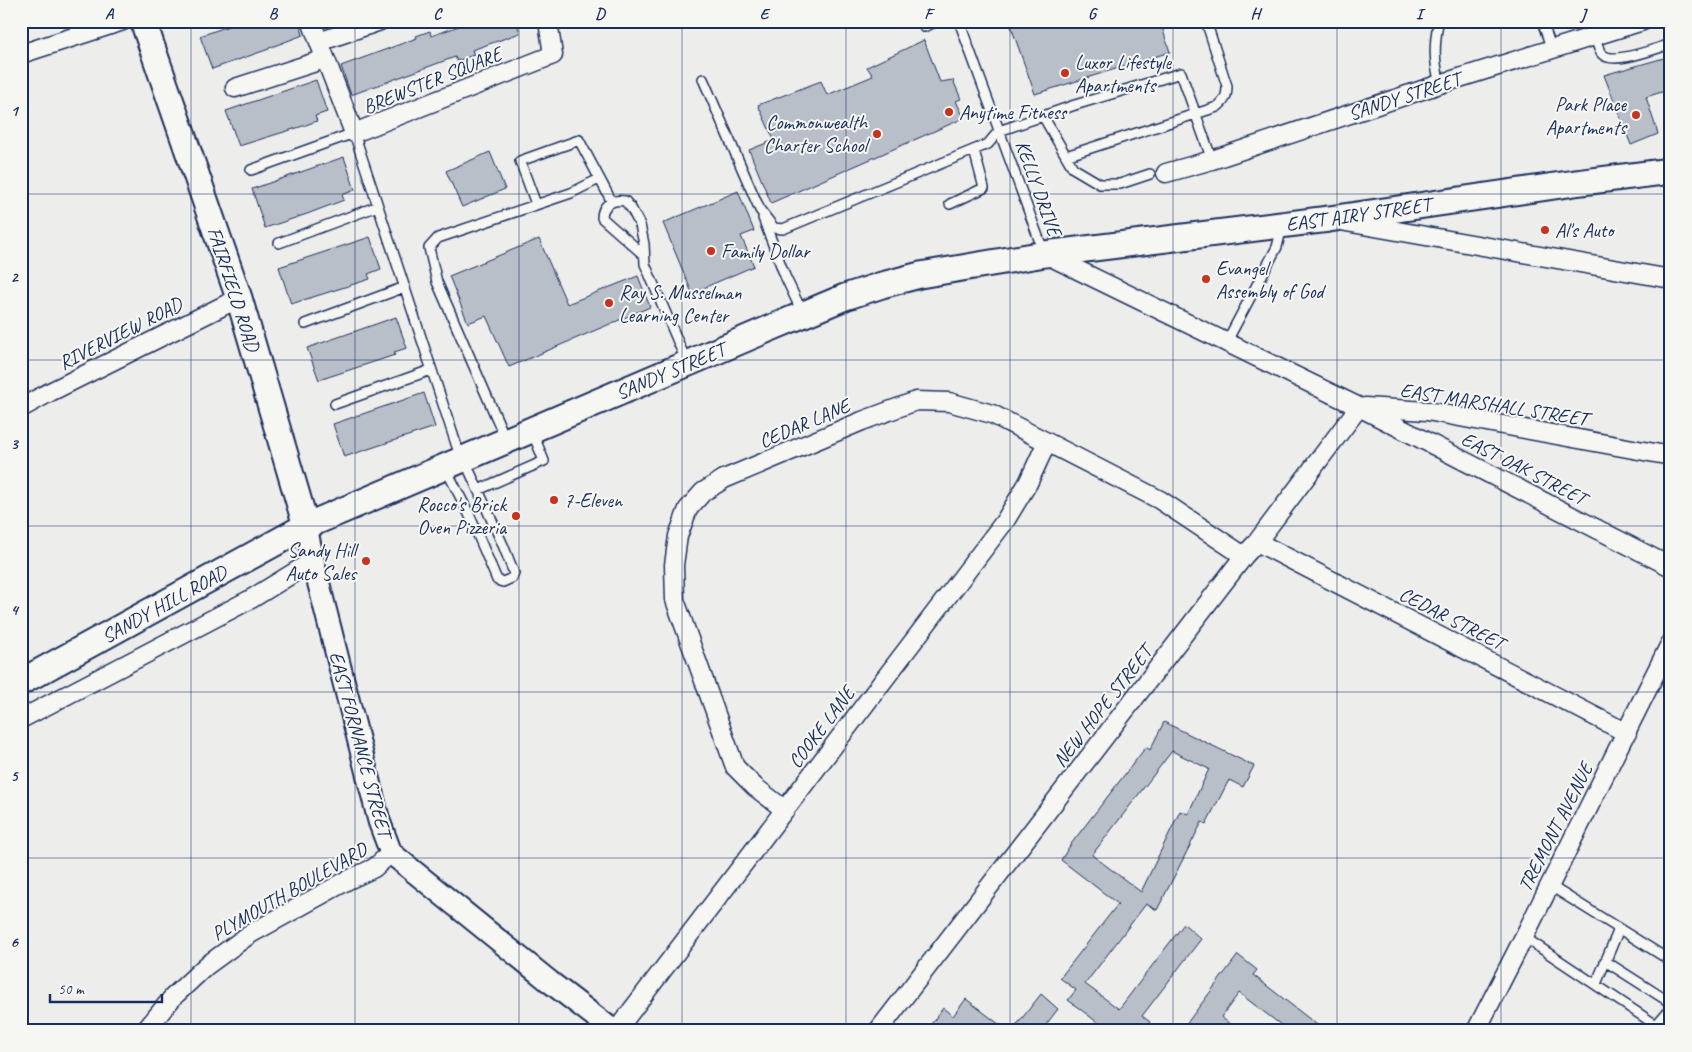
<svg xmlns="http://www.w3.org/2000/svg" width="1692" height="1052" viewBox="0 0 1692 1052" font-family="Caveat,sans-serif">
	<rect width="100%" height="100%" fill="#edeeec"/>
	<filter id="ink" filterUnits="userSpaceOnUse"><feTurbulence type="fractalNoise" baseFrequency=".02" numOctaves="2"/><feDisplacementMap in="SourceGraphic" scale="10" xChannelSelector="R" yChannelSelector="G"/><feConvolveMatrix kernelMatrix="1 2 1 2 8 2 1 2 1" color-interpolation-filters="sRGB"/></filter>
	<g filter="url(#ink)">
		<path fill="#b9bfc8" stroke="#1b2f5e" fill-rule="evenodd" d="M243 21H299L303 35 269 48V49L212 69 200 36Z
			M473 21H516L520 33 472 50 474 55 457 61 455 57 351 95 341 66 417 38 416 36 430 31 431 36Z
			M1009 21H1160L1170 52 1035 94Z
			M924 40 940 82 953 80 961 99 956 101 964 118 771 203 749 150 774 140 758 105 821 81 827 95 873 76 867 67Z
			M1671 56V89L1646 97 1658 134 1631 145 1604 75Z
			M316 80 327 112 315 116 317 121 300 127 239 146 226 111Z
			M490 152 505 189 462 207 446 171Z
			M344 157 355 190 342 195 344 200 307 214 265 228 252 189Z
			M738 191 754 231 741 236 754 266 692 293 663 223Z
			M370 237 381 269 368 274 370 279 291 304 279 267Z
			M539 239 567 304 638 276 650 307 509 367 486 316 468 323 449 276Z
			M396 317 407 348 394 352 395 355 319 380 307 348Z
			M424 393 435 427 344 457 333 424Z
			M1164 722 1254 766 1243 787 1229 780 1206 824 1202 822 1157 910 1146 904 1085 984 1119 1009 1184 924 1201 939 1142 1016 1150 1022 1144 1031H1109L1068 1000 1076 990 1060 978 1118 904 1061 860 1071 844 1146 747 1150 750ZM1172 751 1209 769 1188 814 1180 811 1141 892 1092 855Z
			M1238 955 1257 970 1253 975 1325 1031H1289L1239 993 1221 1017 1239 1031H1181Z
			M1041 994 1058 1009 1041 1031H1012Z
			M966 999 1008 1031H970L961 1024 956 1031H926L943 1008 953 1016Z"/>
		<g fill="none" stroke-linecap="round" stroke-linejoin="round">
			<g stroke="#1b2f5e" stroke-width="12">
				<path id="service" d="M959 21 1044 253
					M1542 21 1552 50
					M1600 21 1604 34
					M924 27 937 21
					M1595 36C1597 41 1598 51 1602 54 1613 66 1657 48 1671 44
					M703 79 760 210 774 228 783 229 988 144 999 131 1075 105 1181 73 1212 160
					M1440 84C1434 61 1434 47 1438 23L1440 21
					M1043 116 1073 168 1100 184H1120L1150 174
					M1066 156 1217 107C1225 101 1227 96 1227 86L1206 21
					M251 170 354 133 461 459
					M536 204 520 161 579 140 612 202
					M950 204 984 188 974 150
					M763 218 785 276 802 312
					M279 243 378 206
					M644 255 602 218C602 204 613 199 625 201L631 208 640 225 644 244 645 264 687 363
					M305 324 405 287
					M1226 343 1277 247 1282 227
					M335 404 431 370
					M506 440 437 282 429 248 438 238 571 193 599 179
					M446 469 469 514 497 580 503 582 512 578 514 573 503 545 465 461
					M478 490 544 461 532 431
					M1549 885 1671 961
					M1524 937 1656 1025 1671 1008
					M1605 961 1671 1003
					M1596 984 1619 929"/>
			</g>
			<g stroke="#1b2f5e" stroke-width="21">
				<path id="minor" d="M311 21 354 133 553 55 548 21
					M319 42 380 21
					M21 54 123 21
					M235 88 325 59
					M1166 173 1212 160 1440 84 1643 21
					M1346 222 1671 279
					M1045 254 1359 407 1671 567
					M1365 407 1427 411 1671 456
					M21 408 50 392 239 298
					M1257 542 1627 733
					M21 719 251 599 313 561
					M785 810 755 787 735 767 675 600 674 565 678 536 688 509 703 492 724 479 862 421 916 401 949 402 992 414 1160 500 1244 556
					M145 1031 173 997 206 966 250 934 348 880 374 868 391 853
					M616 1031 1005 521 1028 483 1047 442
					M878 1031 1244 556 1257 542 1359 407
					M1476 1031 1524 937 1671 642"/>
			</g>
			<g stroke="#1b2f5e" stroke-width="25">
				<path id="tertiary" d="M306 526 313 561 379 821 391 853 550 982 614 1031"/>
			</g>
			<g stroke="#1b2f5e" stroke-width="29">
				<path id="secondary" d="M143 21 239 298 306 526
					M21 682 306 526 766 330 845 297 882 285 920 275 1045 254 1329 219 1575 183 1671 171"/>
			</g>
			<use href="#service" stroke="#f6f6f2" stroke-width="9"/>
			<use href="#minor" stroke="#f6f6f2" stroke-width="18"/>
			<use href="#tertiary" stroke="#f6f6f2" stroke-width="21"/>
			<use href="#secondary" stroke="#f6f6f2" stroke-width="25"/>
		</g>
	</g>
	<path fill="none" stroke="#1b2f5e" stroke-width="1" stroke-opacity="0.55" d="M191 21V1031M355 21V1031M519 21V1031M682 21V1031M846 21V1031M1010 21V1031M1173 21V1031M1337 21V1031M1501 21V1031M21 194H1671M21 360H1671M21 526H1671M21 692H1671M21 858H1671"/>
	<g fill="#c8321e" stroke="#f6f6f2" stroke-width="2">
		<circle cx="1065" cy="73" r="5"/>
		<circle cx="949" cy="112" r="5"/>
		<circle cx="1636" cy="115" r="5"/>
		<circle cx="877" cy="134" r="5"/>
		<circle cx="1545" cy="230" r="5"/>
		<circle cx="711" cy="251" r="5"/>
		<circle cx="1206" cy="279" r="5"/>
		<circle cx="609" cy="303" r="5"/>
		<circle cx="554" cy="500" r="5"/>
		<circle cx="516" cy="516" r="5"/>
		<circle cx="366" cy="561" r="5"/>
	</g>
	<g text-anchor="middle" stroke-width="4" stroke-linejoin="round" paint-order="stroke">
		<g font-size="20" fill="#1b2f5e" stroke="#f6f6f2" text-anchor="start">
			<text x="1075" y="69">Luxor Lifestyle<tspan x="1075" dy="23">Apartments</tspan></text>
			<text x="1626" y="111" text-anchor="end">Park Place<tspan x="1626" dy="23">Apartments</tspan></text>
			<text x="959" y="119">Anytime Fitness</text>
			<text x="867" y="129" text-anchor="end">Commonwealth<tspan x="867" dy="23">Charter School</tspan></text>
			<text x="1555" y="237">Al's Auto</text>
			<text x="721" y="258">Family Dollar</text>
			<text x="1216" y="275">Evangel<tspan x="1216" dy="23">Assembly of God</tspan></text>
			<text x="619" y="299">Ray S. Musselman<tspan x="619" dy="23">Learning Center</tspan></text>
			<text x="564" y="507">7-Eleven</text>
			<text x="506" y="511" text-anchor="end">Rocco's Brick<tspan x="506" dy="23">Oven Pizzeria</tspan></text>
			<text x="356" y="557" text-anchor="end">Sandy Hill<tspan x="356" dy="23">Auto Sales</tspan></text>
		</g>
		<g font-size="20" fill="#1b2f5e" stroke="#f6f6f2">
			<text transform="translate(432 80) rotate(-22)" y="7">BREWSTER SQUARE</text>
			<text transform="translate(1404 96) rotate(-18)" y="7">SANDY STREET</text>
			<text transform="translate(1039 188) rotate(70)" y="7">KELLY DRIVE</text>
			<text transform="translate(1358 214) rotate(-8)" y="7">EAST AIRY STREET</text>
			<text transform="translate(234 289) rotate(72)" y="7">FAIRFIELD ROAD</text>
			<text transform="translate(120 333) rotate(-27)" y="7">RIVERVIEW ROAD</text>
			<text transform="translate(670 371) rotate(-23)" y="7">SANDY STREET</text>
			<text transform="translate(1494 404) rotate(9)" y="7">EAST MARSHALL STREET</text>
			<text transform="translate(804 423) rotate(-23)" y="7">CEDAR LANE</text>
			<text transform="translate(1524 468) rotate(27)" y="7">EAST OAK STREET</text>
			<text transform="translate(164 604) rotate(-29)" y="7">SANDY HILL ROAD</text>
			<text transform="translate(1452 618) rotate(27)" y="7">CEDAR STREET</text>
			<text transform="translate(1102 706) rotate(-52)" y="7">NEW HOPE STREET</text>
			<text transform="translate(821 727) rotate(-53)" y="7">COOKE LANE</text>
			<text transform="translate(361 744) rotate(75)" y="7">EAST FORNANCE STREET</text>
			<text transform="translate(1555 827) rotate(-63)" y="7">TREMONT AVENUE</text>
			<text transform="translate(289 891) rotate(-30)" y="7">PLYMOUTH BOULEVARD</text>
		</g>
	</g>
	<rect width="1692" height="1052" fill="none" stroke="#f6f6f2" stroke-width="55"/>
	<path d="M50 994v8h112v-8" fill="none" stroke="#1b2f5e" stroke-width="2.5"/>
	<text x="58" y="994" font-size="15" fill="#1b2f5e" stroke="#f6f6f2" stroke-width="4" paint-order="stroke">50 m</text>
	<rect x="28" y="28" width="1636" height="996" fill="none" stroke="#1b2f5e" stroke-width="2"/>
	<g font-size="16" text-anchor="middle" font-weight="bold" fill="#1b2f5e">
		<text x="109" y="19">A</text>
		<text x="273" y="19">B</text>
		<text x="437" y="19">C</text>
		<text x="600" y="19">D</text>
		<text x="764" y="19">E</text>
		<text x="928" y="19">F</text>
		<text x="1092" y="19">G</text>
		<text x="1255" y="19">H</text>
		<text x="1419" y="19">I</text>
		<text x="1583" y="19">J</text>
		<text x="14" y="116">1</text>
		<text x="14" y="282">2</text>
		<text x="14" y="449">3</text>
		<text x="14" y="615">4</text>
		<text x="14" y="781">5</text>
		<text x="14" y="947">6</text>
	</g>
</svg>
